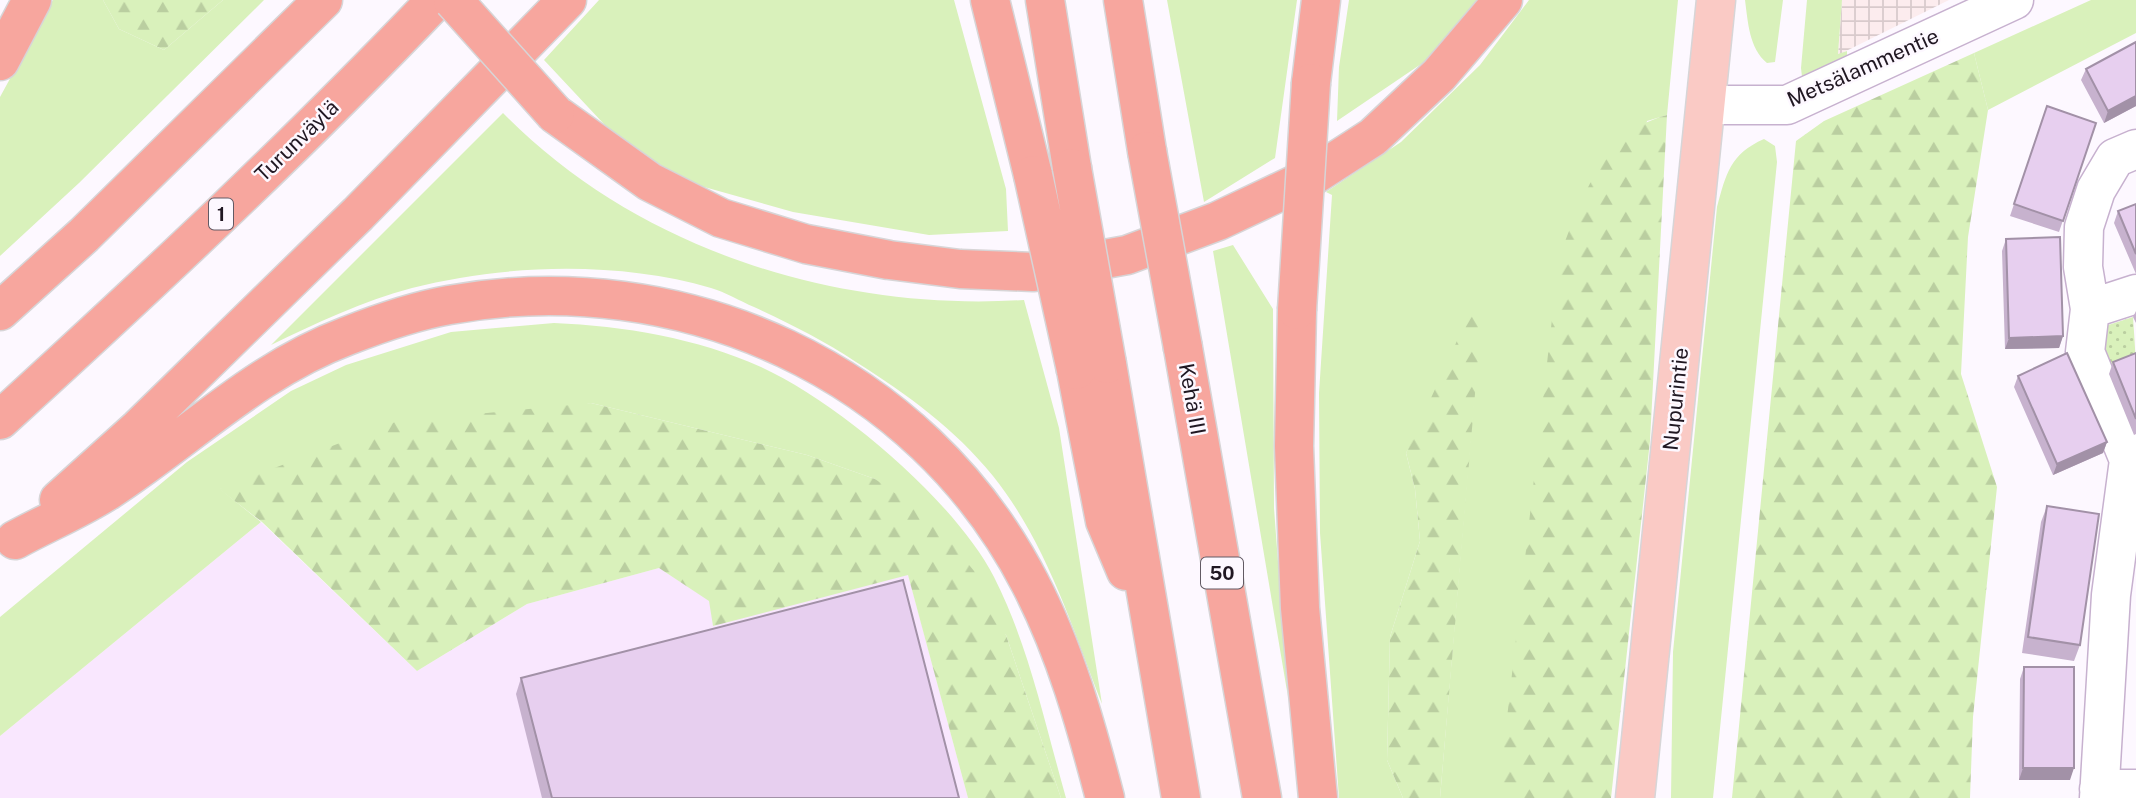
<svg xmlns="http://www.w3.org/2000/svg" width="2136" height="798" viewBox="0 0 2136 798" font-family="'Public Sans',sans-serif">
	<defs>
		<pattern id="industrial-grid" width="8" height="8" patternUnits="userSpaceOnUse" patternTransform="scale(1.75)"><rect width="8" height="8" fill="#fcecee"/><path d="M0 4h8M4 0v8" fill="none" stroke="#d8cacc"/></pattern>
		<pattern id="forest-firs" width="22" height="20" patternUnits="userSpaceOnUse" patternTransform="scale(1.75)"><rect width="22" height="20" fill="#d9f1bb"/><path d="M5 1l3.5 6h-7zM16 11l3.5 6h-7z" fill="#bacea0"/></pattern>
		<pattern id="park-dots" width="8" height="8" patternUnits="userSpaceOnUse" patternTransform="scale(1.75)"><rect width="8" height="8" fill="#d9f1bb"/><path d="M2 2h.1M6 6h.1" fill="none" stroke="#bacea0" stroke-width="1.8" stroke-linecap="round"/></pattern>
	</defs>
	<rect width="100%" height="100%" fill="#fdf8ff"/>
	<path fill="#f9e7fe" d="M261 522 417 671 527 604 659 568 710 601 713 625 908 574 968 798H0V736Z"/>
	<path fill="url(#industrial-grid)" d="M1842 0H1949L1838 55Z"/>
	<path fill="#d9f1bb" d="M53 0H103L119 29 164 50 223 0H264L79 183 0 256V97Z
		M599 0H954L1006 189 1008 231 929 235 793 212 690 183 617 138 544 60Z
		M1167 0H1297L1275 158 1204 202Z
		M1349 0H1479L1430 58 1337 121 1339 67Z
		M1529 0H1678L1667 115 1647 121 1499 798H1440L1481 314 1406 453 1415 489 1420 541 1390 637 1387 760 1403 798H1339L1320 533 1319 393 1332 195 1326 192 1401 142 1480 65Z
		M1745 0H1783L1775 62 1767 63C1749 48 1748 22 1745 0Z
		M1807 0H1842L1838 54 1847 51V60L1807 81 1802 77 1801 68Z
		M2091 0H2136V33L1988 110 1974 53Z
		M503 113C636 249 836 312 1024 300L1059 428 1102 704C1072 627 1046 542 993 476 955 429 907 394 856 362 823 340 790 324 754 307 740 301 725 292 711 288 618 261 506 264 412 288 363 301 316 323 271 345Z
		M1764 139 1775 146 1777 162 1713 798H1671L1673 652 1717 207C1726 174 1730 154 1764 139Z
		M1233 245 1273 309 1274 508 1288 697 1213 251Z
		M554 323C624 326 697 338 761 367 838 402 955 501 994 577 1029 646 1045 724 1066 798H1061L1006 635 875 479 807 455 591 403 220 489 261 522 0 736V617L187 462 291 391 346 365 451 332Z"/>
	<path fill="url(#forest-firs)" d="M103 0H223L164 50 119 29Z
		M1974 53 1988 110 1968 237 1961 374 1997 487 1973 717 1970 798H1732L1796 141 1824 121Z
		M1667 115 1650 441 1611 798H1498L1559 257C1574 219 1589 176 1615 144 1627 130 1649 120 1667 115Z
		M1471 310 1482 313 1440 798H1403L1387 760 1390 637 1420 541 1415 489 1406 453Z
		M591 403 807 455 875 479 932 519 974 571 1006 635 1061 798H968L908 575 713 626 709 601 659 568 527 604 417 671 262 522 219 489 395 422Z"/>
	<path fill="url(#park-dots)" d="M2133 317 2136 363 2109 374 2102 355V327Z"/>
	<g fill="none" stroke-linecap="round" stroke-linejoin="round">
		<g stroke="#c7b1cf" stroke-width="41">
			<path id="minor" d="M1706 105H1787L2014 0
				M2090 309 2136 294
				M2129 460 2085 352 2090 309 2083 267 2084 227 2096 190 2115 158 2136 149
				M2099 789H2136
				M2099 798 2111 595 2129 460 2136 458"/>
		</g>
		<g stroke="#d7d5d7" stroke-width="41">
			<path id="major" d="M1635 798 1716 0"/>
		</g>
		<g stroke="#d7d5d7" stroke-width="41">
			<path id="highway" d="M990 0 1033 175
				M1045 0 1072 168
				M1123 0 1147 151
				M0 61 32 0
				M1311 83 1321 0
				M555 114 650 182 721 218 806 244 889 260 960 269 1033 272 1127 255 1218 221 1311 177 1373 137 1439 75 1503 0
				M1297 310 1294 446 1300 608 1318 798
				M0 311 84 235 323 0
				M1183 348 1262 798
				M1107 364 1181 798
				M1076 370 1105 521 1126 571
				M0 420C149 284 297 146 436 0
				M59 500 139 428 358 214 567 0
				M15 540C46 523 80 509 109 490 189 438 256 370 347 336 380 323 415 311 449 305 682 263 921 371 1030 583 1065 650 1086 725 1105 798"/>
		</g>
		<use href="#minor" stroke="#fff" stroke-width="38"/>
		<use href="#major" stroke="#facac5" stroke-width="38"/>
		<use href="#highway" stroke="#f7a69e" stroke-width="38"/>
		<g stroke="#d7d5d7" stroke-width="41" stroke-linecap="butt">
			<path id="highway-bridge" d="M453 0 555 114
				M1147 151 1183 348
				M1072 168 1107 364
				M1033 175 1076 370
				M1297 310 1311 83"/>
		</g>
		<use href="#highway-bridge" stroke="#f7a69e" stroke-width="38"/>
	</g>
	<path fill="#c7b2ce" d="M2136 42V106L2104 123 2081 80 2086 69Z
		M2047 106 2096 123 2059 232 2010 216Z
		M2136 204V274L2114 223 2118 211Z
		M2006 239 2063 336 2059 348 2005 349 2002 251Z
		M2136 311V323L2133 317Z
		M2136 353V434L2134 435 2109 374 2113 362Z
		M2018 376 2107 442 2103 453 2053 475 2014 387Z
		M2047 506 2080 645 2074 661 2022 653 2041 522Z
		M2024 667 2070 780H2019L2020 679Z
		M521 678 959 798H542L516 694Z"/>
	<path fill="#a291a7" d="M2136 96V106L2104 123 2108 111Z
		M2063 336 2059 348 2005 349 2009 338Z
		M2107 442 2103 453 2053 475 2057 464Z
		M2023 768H2074L2070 780H2019Z"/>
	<path fill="#e7cfef" stroke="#a291a7" stroke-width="2" d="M2136 42V96L2108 111 2086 69Z
		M2047 106 2096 123 2063 221 2014 204Z
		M2136 204V254L2118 211Z
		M2060 237 2063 336 2009 338 2006 239Z
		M2067 353 2107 442 2057 464 2018 376Z
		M2136 353V419L2113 362Z
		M2047 506 2099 514 2080 645 2028 637Z
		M903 580 959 798H552L521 678Z
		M2024 667H2074V768H2023Z"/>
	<g text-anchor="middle" stroke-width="5" stroke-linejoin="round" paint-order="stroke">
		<g fill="#fdf8ff" stroke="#625a64" stroke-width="2">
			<rect x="209" y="198.5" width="24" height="31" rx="5"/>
			<rect x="1201" y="557.5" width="42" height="31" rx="5"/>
		</g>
		<g font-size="19" font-weight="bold" fill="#201722">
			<text x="221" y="221">1</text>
			<text x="1222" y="580">50</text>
		</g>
		<g font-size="21" fill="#201722" stroke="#fdf8ff">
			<text transform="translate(1863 68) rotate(-24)" y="7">Metsälammentie</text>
			<text transform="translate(297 141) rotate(-44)" y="7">Turunväylä</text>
			<text transform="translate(1192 399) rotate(80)" y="7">Kehä III</text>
			<text transform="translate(1676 399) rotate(-84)" y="7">Nupurintie</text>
		</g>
	</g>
</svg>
